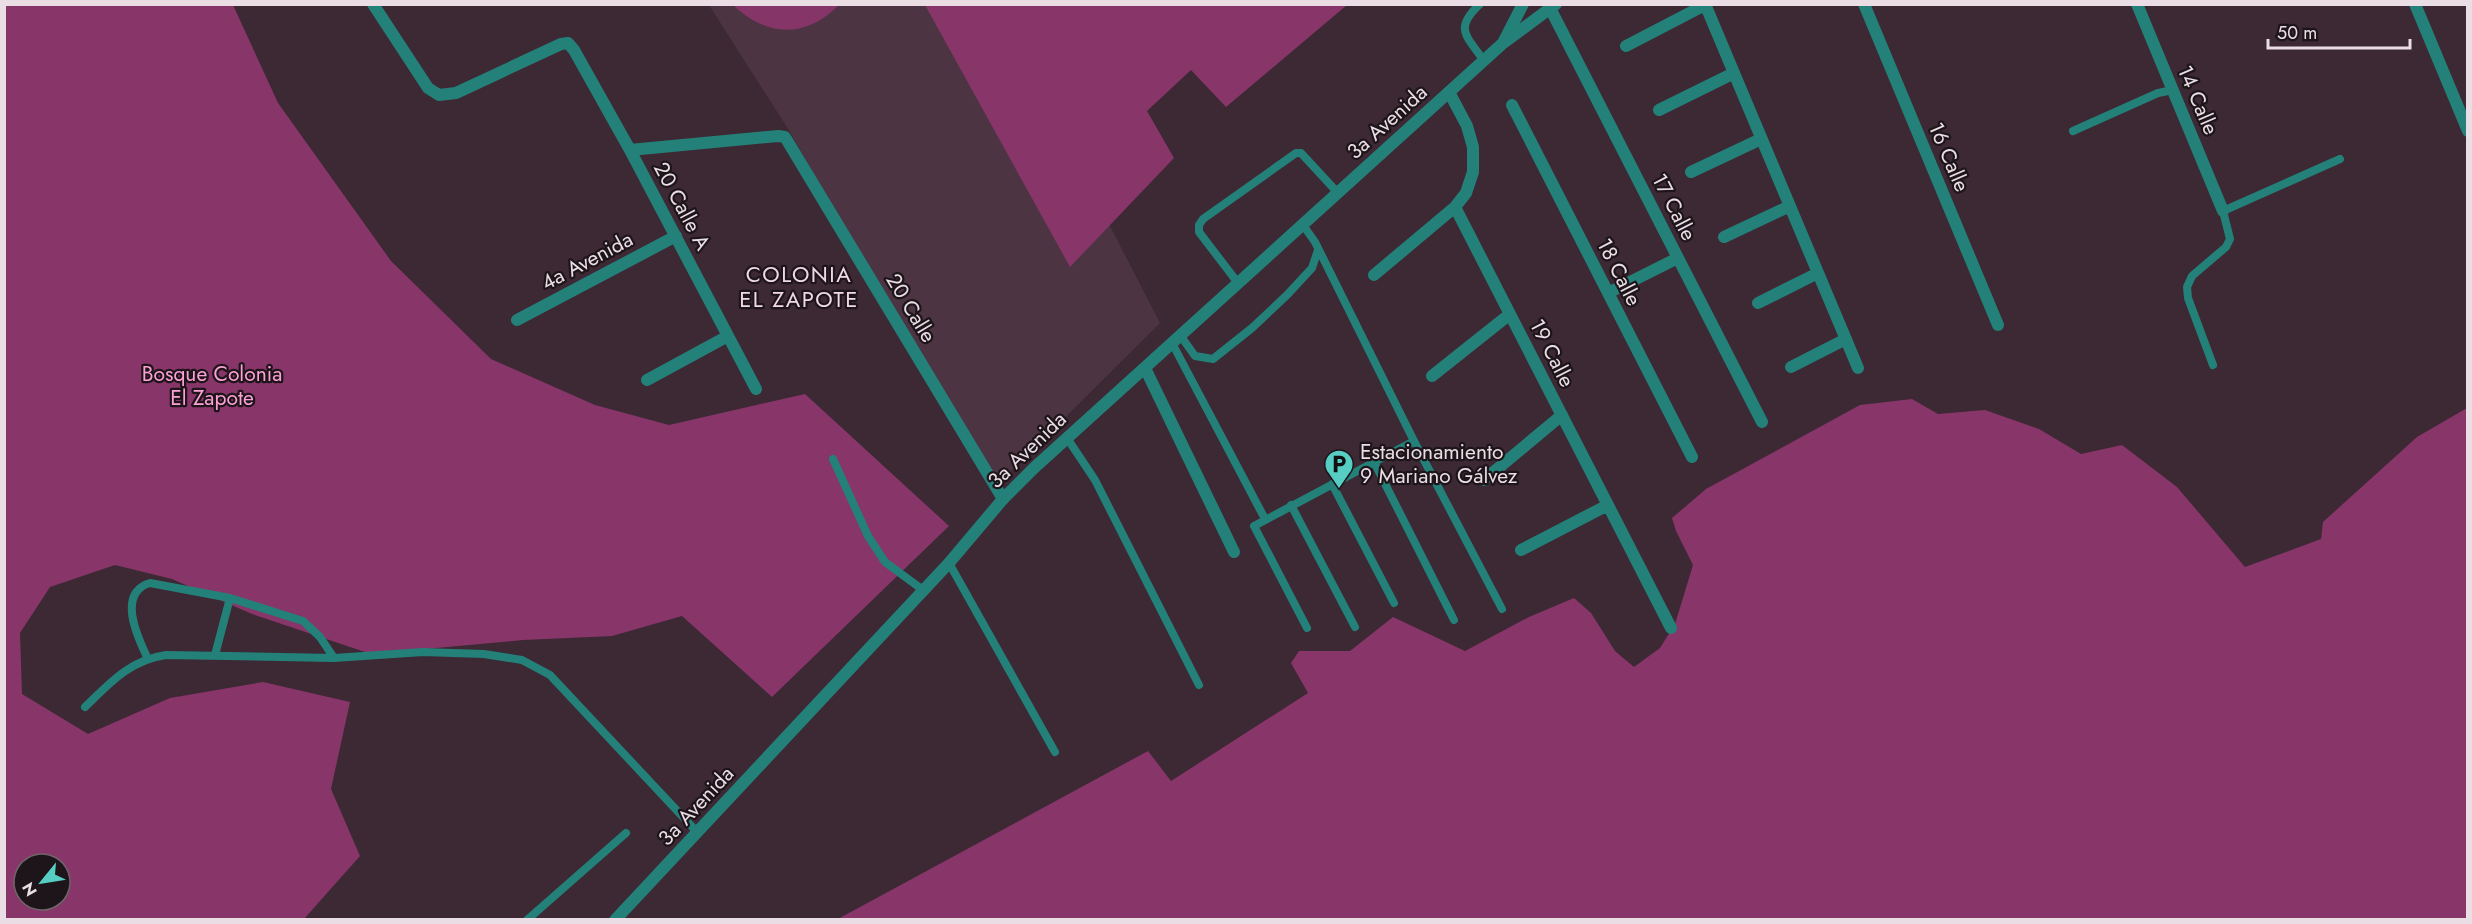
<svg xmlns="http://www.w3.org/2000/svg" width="2472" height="924" viewBox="0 0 2472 924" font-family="Jost,sans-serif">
	<rect width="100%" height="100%" fill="#3c2934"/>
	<path fill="#4d3442" d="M709 5H996L1160 323 992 490 919 357 790 132Z"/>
	<path fill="#863569" d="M733 5H839C805 39 767 37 733 5Z"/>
	<path fill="#88356a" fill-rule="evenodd" d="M5 5H233L278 103 391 261 491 359 595 405 669 425 805 394 949 526 772 697 682 616 612 636 523 640 371 654 252 614 172 579 115 565 50 587 20 633 22 694 88 734 170 698 263 682 350 702 331 789 360 856 304 919 5 920ZM24 864H60V900H24Z
		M925 5H1347L1226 107 1191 70 1147 111 1174 158 1070 267Z
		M1912 399 1938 414 1985 410 2039 429 2081 454 2122 445 2177 487 2245 567 2321 539 2323 522 2417 437 2467 408V919L836 920 1148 751 1171 781 1308 693 1291 663 1299 651H1350L1393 617 1465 651 1529 617 1574 598 1591 613 1615 651 1634 667 1660 648 1675 624 1693 565 1676 531 1672 518 1706 489 1860 405Z"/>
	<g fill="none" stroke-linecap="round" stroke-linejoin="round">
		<path stroke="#23817a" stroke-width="8" d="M1480 4C1453 29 1467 36 1484 61
			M2073 131 2158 93 2173 90
			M1303 225 1315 242 1414 441 1502 609
			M1238 283 1199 232V225L1203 219 1296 153H1301L1338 193
			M1180 335 1195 356 1213 359 1252 328 1287 295 1312 268 1318 250
			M1172 343 1265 519
			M2213 365 2188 298 2187 287 2192 276 2226 247 2230 239 2223 211 2340 159
			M1067 438 1095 480 1199 685
			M833 459 868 536 885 562 923 590
			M1374 462 1454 620
			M1332 484 1394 603
			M1291 505 1355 627
			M949 563 1055 752
			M1307 628 1254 526 1414 441
			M215 655 230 598
			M147 657C137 636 117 593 150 583L230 598 303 621 320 637 334 658
			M85 707C110 683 130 660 166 655L334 658 423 652 484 654 522 660 550 675 698 833
			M527 920 626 833"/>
		<path stroke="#23817a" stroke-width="12" d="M373 4 428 88 439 95 456 93 561 44 568 43 574 50 630 150 756 389
			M1705 4 1858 368
			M1864 4 1998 325
			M2137 4 2223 211
			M2415 4 2468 131
			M1551 10 1762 422
			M1626 46 1705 5
			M1512 105 1692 457
			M1659 110 1734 73
			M630 150 778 136 785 137 1003 499
			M1691 172 1761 139
			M1455 207 1671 628
			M1724 237 1790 206
			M1374 275 1455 207 1466 193 1473 172V147L1467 126 1449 92
			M1608 293 1678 258
			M1758 303 1818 273
			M517 320 676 236
			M1791 367 1846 339
			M1145 368 1234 552
			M1432 376 1510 314
			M647 380 728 336
			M1484 480 1562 415
			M1521 550 1608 505"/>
		<path stroke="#23817a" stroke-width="12" d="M1503 43 1523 4
			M615 920 949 563 1003 499 1034 468 1502 44 1556 4"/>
	</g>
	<defs>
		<g id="parking-pin" transform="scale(1.5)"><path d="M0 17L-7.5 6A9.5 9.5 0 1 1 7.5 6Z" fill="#56cec4" stroke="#1d151a"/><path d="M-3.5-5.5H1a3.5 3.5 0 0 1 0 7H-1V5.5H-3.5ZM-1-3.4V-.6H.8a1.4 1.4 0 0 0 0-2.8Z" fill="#111"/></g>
	</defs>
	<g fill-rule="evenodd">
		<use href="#parking-pin" x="1339" y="464"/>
	</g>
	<g text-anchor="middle" stroke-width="4.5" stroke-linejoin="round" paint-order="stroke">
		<g font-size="21" fill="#eadde4" stroke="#1d151a">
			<text transform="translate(2198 100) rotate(67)" y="7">14 Calle</text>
			<text transform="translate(1387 122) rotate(-42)" y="7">3a Avenida</text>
			<text transform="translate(1949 157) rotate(67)" y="7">16 Calle</text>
			<text transform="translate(682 206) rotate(62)" y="7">20 Calle A</text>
			<text transform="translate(1674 207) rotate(63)" y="7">17 Calle</text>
			<text transform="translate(587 261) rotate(-28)" y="7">4a Avenida</text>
			<text transform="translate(1619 272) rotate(63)" y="7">18 Calle</text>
			<text transform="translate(911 308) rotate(59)" y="7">20 Calle</text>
			<text transform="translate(1552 353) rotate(63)" y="7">19 Calle</text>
			<text transform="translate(1027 450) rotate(-44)" y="7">3a Avenida</text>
			<text transform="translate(696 806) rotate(-47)" y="7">3a Avenida</text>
		</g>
		<g font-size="21" fill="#fca0d6" stroke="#1d151a">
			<text x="212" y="381">Bosque Colonia<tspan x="212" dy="24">El Zapote</tspan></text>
		</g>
		<g font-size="21" fill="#eadde4" stroke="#1d151a" text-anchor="start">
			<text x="1360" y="459">Estacionamiento<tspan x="1360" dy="24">9 Mariano Gálvez</tspan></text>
		</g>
		<g font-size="22" letter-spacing="1.5" fill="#f1d8e5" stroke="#1d151a">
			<text x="799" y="282">COLONIA<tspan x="799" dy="25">EL ZAPOTE</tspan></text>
		</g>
	</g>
	<rect width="2472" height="924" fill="none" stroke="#eadde4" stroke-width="12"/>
	<g transform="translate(42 882) rotate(240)"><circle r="28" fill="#1d151a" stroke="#6f656b" stroke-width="1.5"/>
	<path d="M0-4.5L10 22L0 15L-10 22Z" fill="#56cec4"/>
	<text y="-9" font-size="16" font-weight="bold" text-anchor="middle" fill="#eadde4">N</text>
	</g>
	<path d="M2268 39v9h142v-9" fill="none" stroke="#eadde4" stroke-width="3"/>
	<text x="2277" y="39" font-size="18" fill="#eadde4" stroke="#1d151a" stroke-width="4.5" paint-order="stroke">50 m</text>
</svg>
